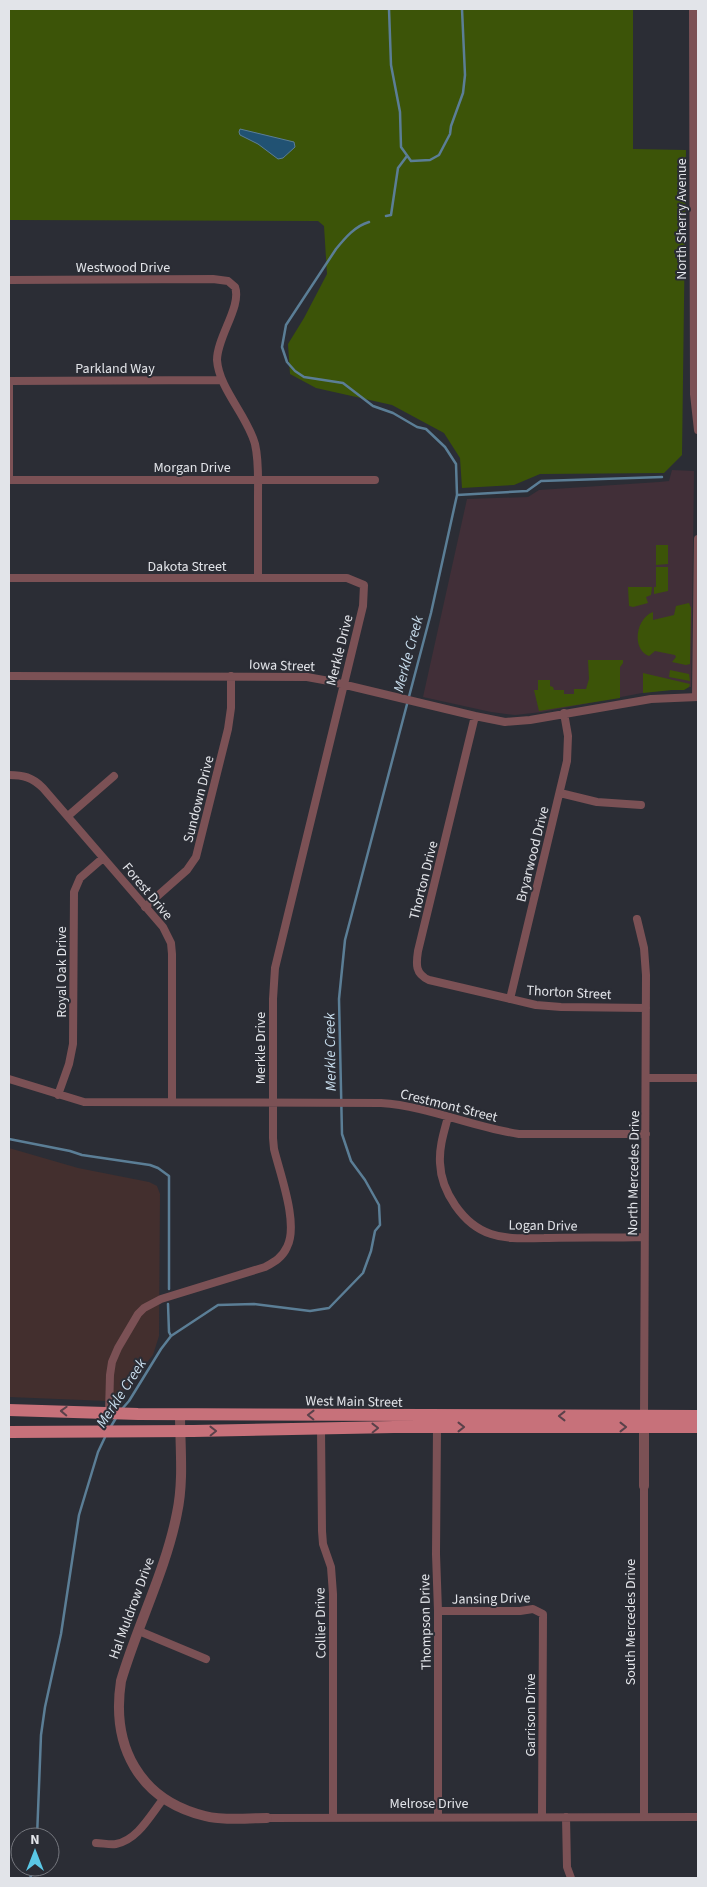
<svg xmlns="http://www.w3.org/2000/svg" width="707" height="1887" viewBox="0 0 707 1887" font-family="'Source Sans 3',sans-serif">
	<rect width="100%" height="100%" fill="#2b2d35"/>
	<path fill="#432f2e" d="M9 1148 78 1168 149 1182 157 1186 160 1194 159 1336 153 1355 129 1384 117 1404 107 1401 9 1397Z"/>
	<path fill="#412f38" d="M672 470 694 471 691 687 642 693 542 712 515 715 491 712 423 697 467 499 528 497 539 490 659 482 669 481Z
		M361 1877 563 1878H361Z"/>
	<path fill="#3c5408" d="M9 9H633V149L686 150 682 455 664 473 540 474 514 485 462 488 460 458 444 433 392 405 316 388 290 374 288 344 304 318 327 274 324 226 318 221 9 220Z
		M656 545H668V564L656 565Z
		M656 567H668V591L654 594V587H656Z
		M628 587H652L651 595 646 597 648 603 633 607 629 606Z
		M689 603 691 608 690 664 686 665 672 662 676 657 675 655 655 651 649 656C631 649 636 618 653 612V620L674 615 676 606Z
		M588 660H623V663L620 667V698L539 711 534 690H538V680H550V686L553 687 554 690H564V694H574V689H586L589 679Z
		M670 670 689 674 690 681 669 677Z
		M643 673 690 684 689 687 684 690H672L643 693Z"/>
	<path fill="#215273" stroke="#5b7e96" d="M240 129 294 142 295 147 283 158 278 159 258 144 240 135 239 132Z"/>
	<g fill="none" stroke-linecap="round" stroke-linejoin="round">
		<path stroke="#5b7e96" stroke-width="2.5" d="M389 9 391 65 400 112 401 147 411 161 430 160 439 155 450 134 451 126 463 93 465 75 462 9
			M386 216 391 215 398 168 407 156
			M457 495 527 491 541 481 662 477
			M9 1139 70 1151 82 1155 150 1165 158 1168 169 1176V1289
			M168 1304 169 1332 171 1336
			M122 1409 129 1401 161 1349 171 1336 218 1305 254 1304 310 1311 329 1308 363 1273 371 1251 375 1231 380 1225 379 1205 365 1180 351 1161 342 1134 339 999 345 940 431 613 457 495 456 464 445 447 426 429 417 427 393 413 373 406 343 383 304 377 295 371 287 362 282 347 286 325 336 249C345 238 355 226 369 222
			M110 1428 116 1418
			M37 1837 41 1735 45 1707 61 1634 79 1515 98 1452 106 1435
			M30 1878 35 1867"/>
		<path stroke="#7b5155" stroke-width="8" d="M693 9 694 394 698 430
			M9 280 213 279 228 281 235 287C242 306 217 337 217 360 219 389 247 415 255 444 259 461 258 479 258 497 258 524 258 551 258 578
			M9 381 222 380
			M9 381V480
			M9 480H375
			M9 578H347L364 585 363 606 275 968 273 999V1138L274 1149C280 1174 299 1224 287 1247 282 1258 274 1262 265 1267L161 1299 144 1308 138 1314 118 1348 112 1362 110 1375 109 1412
			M9 676 307 677 329 681 475 716 505 722 530 720 651 699 698 697
			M696 697 698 539
			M475 716 418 951C416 964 415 974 429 980L536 1005 561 1007 646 1008
			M9 775C23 775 32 777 43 788L163 927 171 943 172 954V1102
			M560 793 597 802 641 805
			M68 816 114 776
			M145 907 187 870 196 857 228 729 231 708V676
			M637 919 644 948 646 975 644 1418
			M510 999 567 761 568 736 564 713
			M646 1078H698
			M9 1079 84 1102 381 1103C428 1106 472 1127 519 1134H646
			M58 1095 69 1064 73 1044 74 892 80 878 103 858
			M448 1117C444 1132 439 1147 440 1163 441 1191 463 1225 491 1234 508 1240 527 1238 544 1238 577 1237 611 1238 644 1237
			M437 1427 436 1554 438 1611V1817
			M321 1429 322 1531 323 1544 331 1567 333 1594V1818
			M438 1611H520L533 1609 543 1614 542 1816
			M139 1631 206 1659
			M566 1817 567 1867 571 1878
			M644 1817V1486
			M267 1818 698 1817
			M96 1843C102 1843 110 1845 116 1844 138 1840 151 1814 164 1798"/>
		<path stroke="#7b5155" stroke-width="10" d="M180 1414C180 1446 184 1481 177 1513 166 1570 137 1626 121 1681 111 1746 139 1800 205 1816 225 1821 246 1818 267 1818
			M644 1486V1427"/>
		<path stroke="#c7717a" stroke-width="12" d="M9 1410 138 1414 698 1416
			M9 1432 193 1431 394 1427H698"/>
	</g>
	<defs><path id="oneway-chevron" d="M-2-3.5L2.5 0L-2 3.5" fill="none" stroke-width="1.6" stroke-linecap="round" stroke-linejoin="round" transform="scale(1.25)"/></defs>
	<g stroke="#5a414a">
		<use href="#oneway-chevron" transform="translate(64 1411) rotate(-178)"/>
		<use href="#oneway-chevron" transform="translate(311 1415) rotate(-179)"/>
		<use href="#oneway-chevron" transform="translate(562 1416) rotate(-180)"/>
		<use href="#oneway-chevron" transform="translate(461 1427)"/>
		<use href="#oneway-chevron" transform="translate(623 1427)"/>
		<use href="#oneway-chevron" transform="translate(375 1428) rotate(-1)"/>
		<use href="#oneway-chevron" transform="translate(213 1431) rotate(-1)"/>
	</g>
	<g text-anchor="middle" stroke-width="4" stroke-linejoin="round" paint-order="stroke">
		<g font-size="14" fill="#e2e4e9" stroke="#2b2d35">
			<text transform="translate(681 219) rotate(-90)" y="5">North Sherry Avenue</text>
			<text x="123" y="272">Westwood Drive</text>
			<text x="115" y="373">Parkland Way</text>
			<text x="192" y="472">Morgan Drive</text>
			<text x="187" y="571">Dakota Street</text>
			<text transform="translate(339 650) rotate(-76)" y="5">Merkle Drive</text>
			<text transform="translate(282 665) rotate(2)" y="5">Iowa Street</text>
			<text transform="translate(198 799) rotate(-76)" y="5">Sundown Drive</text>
			<text transform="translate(532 854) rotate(-76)" y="5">Bryarwood Drive</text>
			<text transform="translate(423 880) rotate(-76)" y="5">Thorton Drive</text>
			<text transform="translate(148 891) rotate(50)" y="5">Forest Drive</text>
			<text transform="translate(61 972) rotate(-90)" y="5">Royal Oak Drive</text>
			<text transform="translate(569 992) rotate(3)" y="5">Thorton Street</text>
			<text transform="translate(260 1048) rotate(-90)" y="5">Merkle Drive</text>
			<text transform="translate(449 1105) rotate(14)" y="5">Crestmont Street</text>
			<text transform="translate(633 1173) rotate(-89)" y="5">North Mercedes Drive</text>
			<text transform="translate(543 1225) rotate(1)" y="5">Logan Drive</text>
			<text transform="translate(354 1401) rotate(1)" y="5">West Main Street</text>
			<text transform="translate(491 1598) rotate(-1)" y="5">Jansing Drive</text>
			<text transform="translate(131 1608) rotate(-70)" y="5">Hal Muldrow Drive</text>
			<text transform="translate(425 1622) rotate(-91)" y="5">Thompson Drive</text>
			<text transform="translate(630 1622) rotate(-90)" y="5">South Mercedes Drive</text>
			<text transform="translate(320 1623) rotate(-91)" y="5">Collier Drive</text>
			<text transform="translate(530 1715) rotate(-90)" y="5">Garrison Drive</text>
			<text x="429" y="1808">Melrose Drive</text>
		</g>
		<g font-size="15" font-style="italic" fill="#c8dded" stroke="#2b2d35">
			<text transform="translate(408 654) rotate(-75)" y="5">Merkle Creek</text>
			<text transform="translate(330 1052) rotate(-91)" y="5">Merkle Creek</text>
			<text transform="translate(121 1393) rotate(-57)" y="5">Merkle Creek</text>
		</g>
	</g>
	<rect width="707" height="1887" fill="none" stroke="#e2e4e9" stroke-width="20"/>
	<g transform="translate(35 1852)"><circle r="24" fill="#2b2d35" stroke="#74767d"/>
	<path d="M0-4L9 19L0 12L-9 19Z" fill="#5ac8e6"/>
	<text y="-8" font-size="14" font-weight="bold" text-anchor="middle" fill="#e2e4e9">N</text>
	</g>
</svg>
